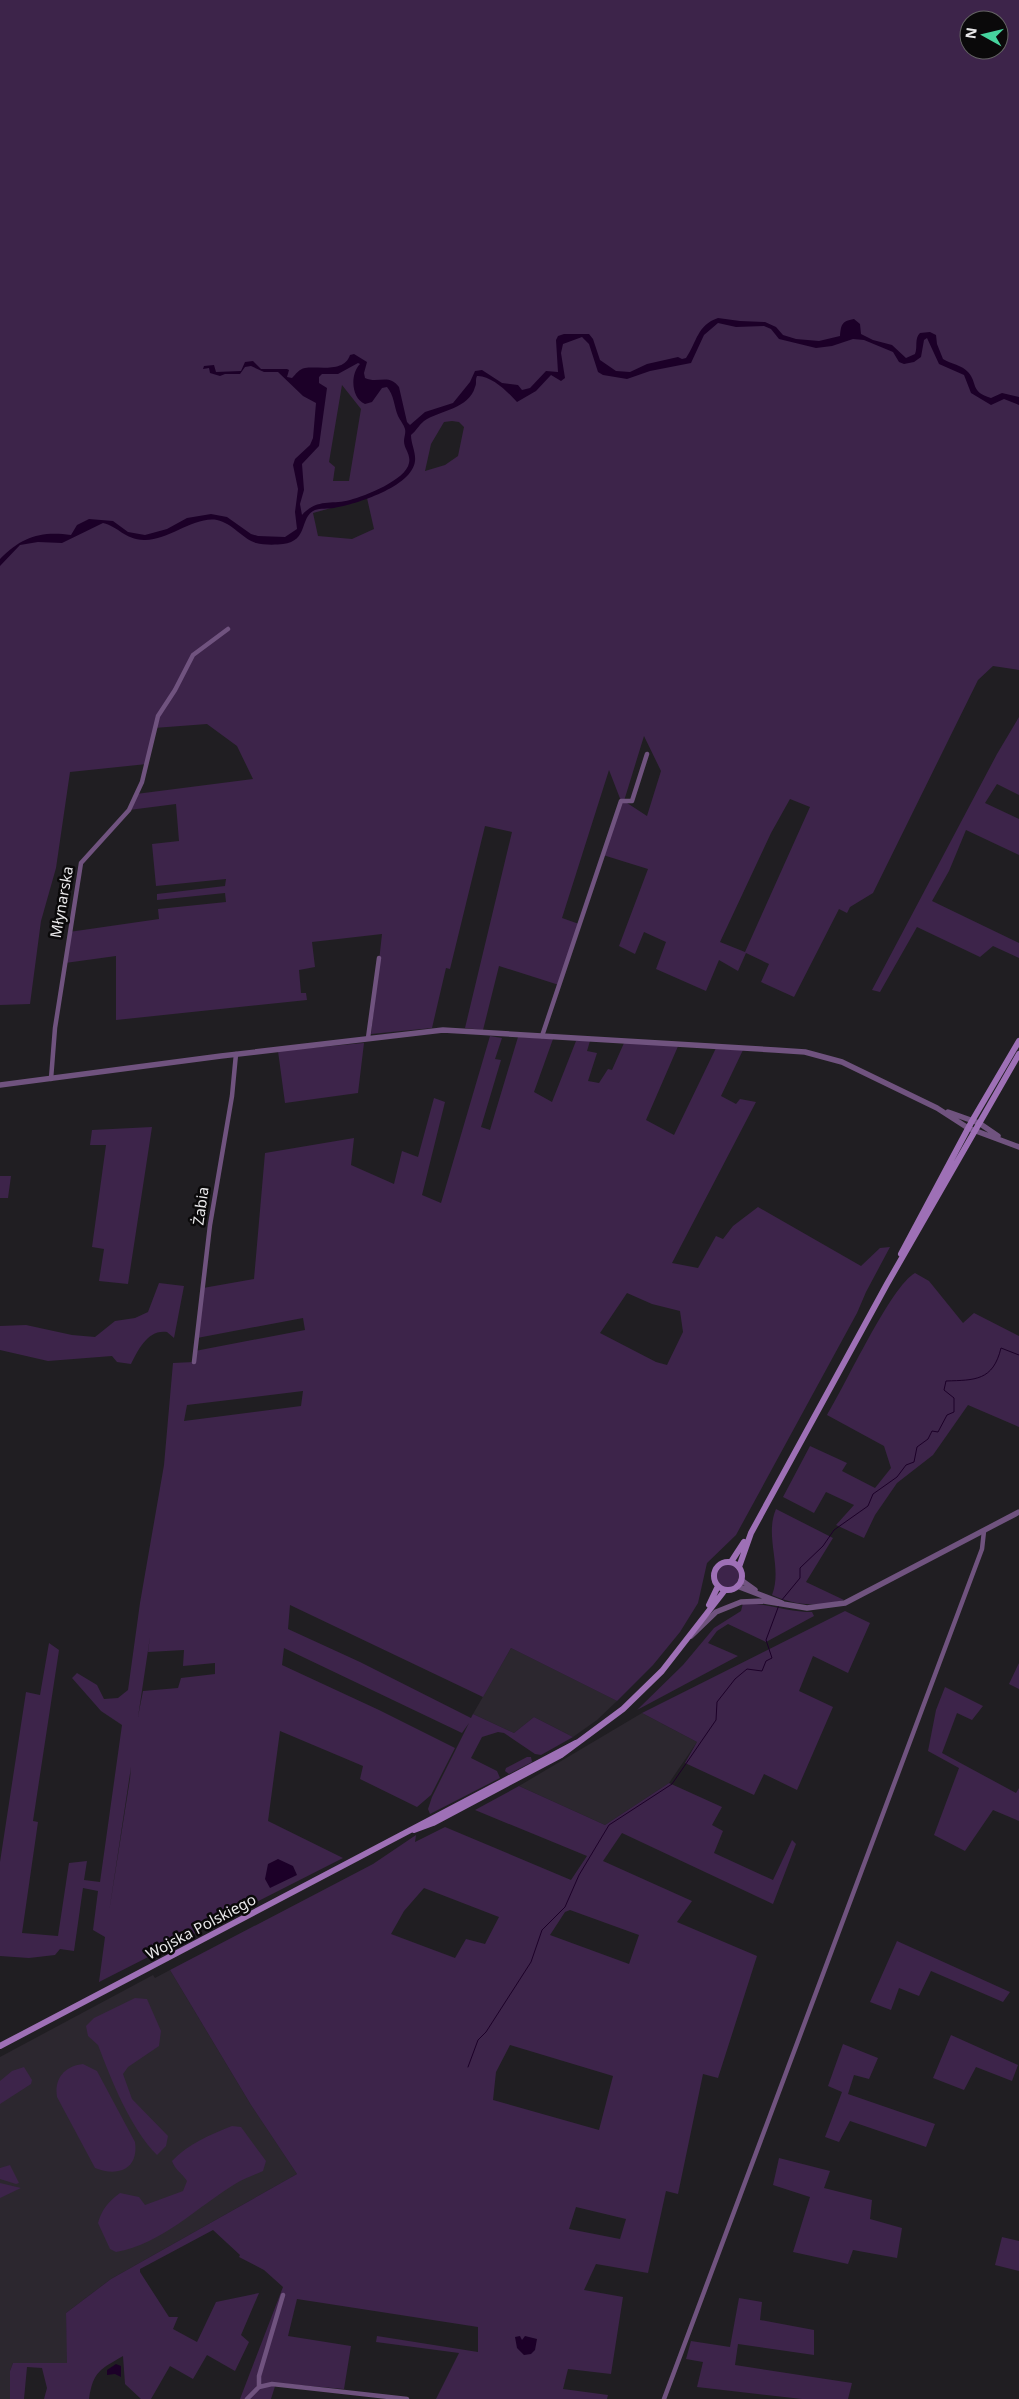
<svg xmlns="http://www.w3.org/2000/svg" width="1019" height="2399" viewBox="0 0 1019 2399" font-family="'Noto Sans',sans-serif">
	<rect width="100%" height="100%" fill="#201e22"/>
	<path fill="#2c272f" d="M511 1648 617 1701 597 1720 573 1737 534 1717 514 1733 473 1714Z
		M642 1713 697 1742 669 1783 605 1825 519 1786Z
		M170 1970 251 2105 297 2174 111 2279 66 2313 68 2363H13L10 2371V2399H0V2057L153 1975 155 1978Z"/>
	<path fill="#3d244a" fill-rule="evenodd" d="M0 0H1019V670L993 666 978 680 873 893 850 907 847 913 839 909 794 997 761 982 769 964 746 953 738 971 719 960 706 991 656 969 666 942 644 932 635 954 619 946 648 869 603 855 621 801 609 770 562 918 579 924 559 985 499 966 483 1030 465 1028 512 832 485 826 450 969 446 968 432 1028 371 1034 382 934 312 942 315 967 299 970 301 993H306L307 1000 116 1020V956L65 963 69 932 159 919 158 909 226 902 225 893 157 900V894L225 886 226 879 156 886 152 844 179 841 176 804 129 810 136 794 253 779 237 746 207 724 154 728 147 764 70 772 56 868 41 921 30 1004 0 1005ZM969 20H999V50H969ZM342 385 361 409 349 481H333L335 467 329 462ZM452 421 459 422 464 427 458 456 445 465 425 471 431 444 444 422ZM367 498 374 529 352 539 318 536 313 513ZM644 736 661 771 647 816 624 801ZM790 799 810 807 745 952 720 942 771 833Z
		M1019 717V795L997 784 985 803 1019 819V855L966 830 949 871 932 901 1019 943V958L993 946 980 957 917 927 880 992 872 990 997 754Z
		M490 1036 502 1038 495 1059 501 1060 481 1127 490 1130 518 1037 553 1039 534 1092 552 1102 576 1041H590L587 1051 597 1053 588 1081 599 1083 608 1069 612 1070 624 1043 679 1044 646 1120 674 1135 716 1048 743 1050 721 1096 736 1104 740 1099 756 1102 672 1263 698 1268 716 1236 723 1239 733 1226 758 1207 861 1266 880 1248 890 1247 866 1292 857 1313 736 1535 707 1563 698 1603 680 1632 653 1665 617 1701 511 1648 483 1697 290 1605 288 1629 360 1662 471 1718 473 1714 514 1733 534 1717 573 1737 541 1755 535 1754 504 1733 498 1732 482 1737 471 1758 497 1771 500 1778 430 1814 428 1809 432 1797 469 1723 462 1733 284 1648 282 1665 379 1710 455 1748 431 1795 417 1807 360 1779 363 1766 280 1731 268 1821 343 1858 99 1982 105 1937 93 1930 98 1891 83 1888 74 1951 60 1949 55 1955 29 1958 0 1956V1862L26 1692 40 1695 49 1643 59 1650 33 1821 38 1822 22 1933 58 1936 69 1863 87 1861 84 1880 100 1882 122 1725 101 1711 72 1678 77 1673 97 1685 104 1699 118 1698 128 1690 140 1603 164 1465 173 1363 194 1362 195 1351 305 1330 303 1318 197 1338 203 1288 254 1279 265 1153 354 1138 351 1165 394 1184 402 1151 418 1157 434 1098 445 1102 422 1195 441 1203ZM627 1293 652 1304 680 1311 683 1332 667 1365 656 1362 600 1333ZM303 1391 301 1406 184 1421 187 1405ZM150 1637 148 1652 184 1650 183 1666 215 1663V1674L181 1678 178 1688 143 1691 138 1717ZM131 1767 130 1779 109 1912Z
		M364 1043 358 1093 285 1103 278 1051Z
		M152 1127 128 1284 99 1281 104 1249 92 1247 106 1145H90L92 1130Z
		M0 1176H11L8 1198H0Z
		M915 1273 929 1281 963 1323 974 1313 1019 1336V1427L968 1405 933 1455 897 1483 875 1515 864 1538 836 1525 854 1505 826 1492 814 1513 783 1497 810 1446 847 1463 842 1471 875 1488 891 1468 884 1446 827 1415C845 1386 891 1286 915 1273Z
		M159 1283 184 1286 174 1338 167 1332C148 1329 138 1350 131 1364L117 1362 112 1356 48 1361 0 1350V1326L26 1325 72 1335 95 1337 115 1321 135 1318 148 1312Z
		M776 1509 833 1538 806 1582 844 1600C818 1607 797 1606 772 1595 783 1567 764 1537 776 1509Z
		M717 1576a11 11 0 1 1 22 0a11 11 0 1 1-22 0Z
		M743 1603C767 1603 788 1612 812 1612L814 1616 766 1642 728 1624 717 1631 708 1643 738 1656 637 1710 683 1665 714 1628 741 1611Z
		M845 1611 870 1623 848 1673 813 1656 799 1691 833 1707 797 1790 764 1774 754 1795 685 1763 697 1742 642 1713Z
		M1019 1663V1689L1009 1684Z
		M945 1687 983 1706 972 1720 957 1713 942 1753 1016 1793 1019 1788V1821L993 1810 965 1851 934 1835 959 1768 928 1751 936 1710Z
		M527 1757H531L532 1762 509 1774 505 1771 506 1768Z
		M669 1783 722 1807 712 1825 723 1831 714 1853 773 1880 792 1840 796 1844 773 1904 622 1833 603 1861 692 1901 677 1922 757 1956 718 2078 703 2074 678 2194 666 2191 648 2273 596 2264 584 2290 623 2297 611 2374 568 2369 563 2389 608 2395 607 2399H436L459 2353 376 2342 377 2336 478 2352V2327L297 2299 288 2336 351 2346 344 2389 276 2383 271 2399H240L283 2287 264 2270 239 2257 240 2255 213 2230 140 2269V2272L169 2317H178L173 2329 197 2342 216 2302 259 2293 241 2335 249 2342 235 2371 207 2355 193 2379 170 2366 151 2399H141L125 2384 123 2356C101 2369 93 2371 89 2399H44L47 2388 42 2368 27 2367 24 2399H10V2371L13 2363H67L66 2313 111 2279 297 2174 251 2105 170 1970 373 1864 416 1835 415 1842 445 1827 571 1880 587 1856 475 1810 519 1786 605 1825ZM424 1888 499 1917 485 1944 466 1939 455 1958 391 1934 404 1911ZM570 1910 639 1935 629 1964 550 1935 565 1912ZM510 2045 613 2076 599 2130 493 2100 496 2072ZM576 2207 626 2219 620 2239 569 2229Z
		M897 1941 1010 1992 1003 2002 931 1971 919 1996 899 1988 891 2010 870 2002Z
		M135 1998 147 1999 161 2031 159 2046 128 2067 123 2074 132 2099 168 2136 166 2146 157 2155C130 2128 111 2079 98 2045L88 2036 86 2026 94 2018Z
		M951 2035 1018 2065 1012 2081 976 2067 964 2090 933 2078Z
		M843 2044 878 2058 869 2079 854 2075 848 2094 935 2124 926 2147 850 2121 839 2142 825 2137 842 2092 828 2086Z
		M83 2064 97 2071 135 2142C139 2170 117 2177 95 2168L57 2097C54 2078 65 2066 83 2064Z
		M24 2067 32 2080 31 2084 0 2104V2081L12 2071Z
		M232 2126 241 2127 266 2161 263 2171C254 2175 244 2178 235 2184 197 2207 162 2244 116 2252L110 2249 98 2223C102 2209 108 2202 120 2193L139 2197 145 2205 183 2191 187 2181C182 2173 175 2170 172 2161 189 2143 210 2135 232 2126Z
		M779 2158 830 2171 824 2188 872 2200 870 2219 902 2228 897 2258 853 2250 848 2264 793 2252 810 2197 773 2185Z
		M10 2165 19 2183 16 2184 0 2179V2168Z
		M0 2183 21 2188 0 2198Z
		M1002 2237 1019 2241V2271L995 2265Z
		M739 2298 762 2302 760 2320 814 2330V2355L738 2344 735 2365 852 2383 848 2399H802L697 2387 703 2362 686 2359 691 2341 730 2347Z"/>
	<path fill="#1c0028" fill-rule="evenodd" d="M718 318 740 321 765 322 776 327 783 335 796 339 819 341 840 336C841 326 841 321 854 319L860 324 861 334 873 340 892 345 906 358 915 354C918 347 914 339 920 333L930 332 936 335 937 344 943 359C951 364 962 365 968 372 978 383 970 392 991 398L1002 393 1019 397V405L1004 399 991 405 971 393 964 375 939 364 927 338 924 340 921 357 914 362 904 364 899 362 893 352 864 340 853 339 832 346 816 348 779 339 771 329 764 326 736 327 718 323 704 335 691 363 650 371 627 379 603 375 598 372 589 344 582 337 563 344 561 353 565 378 561 381 551 375 536 391 517 402C509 393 491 375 477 376 475 380 477 383 475 387 469 409 440 410 424 421 419 425 416 431 411 435 411 444 416 452 415 461 412 487 356 504 334 508 328 509 320 508 315 510 299 517 309 541 283 544 275 545 263 545 256 543 243 539 232 523 217 520 194 516 168 541 144 540 124 539 119 527 103 523L62 543 38 542 20 545 0 566V559C22 537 40 531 71 535L77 525 89 519 113 521 128 532 145 535 167 529 187 518 211 514 227 517 251 534 258 536 285 537 297 529 295 512 298 489 293 465 295 459 310 445 313 438 316 403 303 396 278 372H264L251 366 245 367 240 374H225L220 376 210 373 209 368 203 369 204 366 214 365 216 372 241 371 245 362 253 361 261 369H287L289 370 287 377 292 378C296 374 299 369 305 368 319 366 344 373 350 355L354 354 367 362 364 373 365 378C378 384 389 373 399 387L407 422 410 425 425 412 453 403 470 382 475 371 482 370 502 383 518 385 522 390 530 388 546 371 558 372 556 340 558 336 564 334H589L593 339 600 360 616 371 630 372 647 364 678 357 682 359 686 358C697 342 697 325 718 318ZM358 363 360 364C350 374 351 398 365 404L372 402 382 388 387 387C394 395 394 406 398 416 400 420 404 425 405 429 406 433 404 437 404 441 404 449 411 454 409 463 406 480 365 496 350 500 332 505 317 498 302 515L300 504 304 490 302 464 319 446 327 388 319 383V377L322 374H338Z
		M278 1859 293 1866 297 1875 270 1888 265 1879 268 1864Z
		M520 2336 522 2340 525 2336 537 2339 535 2350 531 2354 524 2355 517 2348 515 2337Z
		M116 2364 121 2366V2377L115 2374 107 2375V2370Z"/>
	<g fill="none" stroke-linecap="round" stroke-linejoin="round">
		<path stroke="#1c0028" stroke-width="1" d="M781 1601 800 1578V1568L823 1546 834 1530 868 1506 873 1494 897 1477 906 1465 914 1462 917 1447 928 1439 932 1431 938 1432 947 1415 954 1412V1398L944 1390 946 1381C975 1380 993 1381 1001 1348L1019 1355
			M468 2067 478 2040 486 2032 531 1962 542 1930 565 1907 579 1875 609 1825 672 1784 716 1720 717 1702 735 1679 747 1669 762 1671 766 1661 772 1658 766 1640 779 1605"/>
		<path stroke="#70537f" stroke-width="4.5" d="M542 1036 621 801H632L647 754
			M368 1038 379 958
			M51 1079 55 1028 81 863 129 810 142 782 158 716 175 690 193 655 228 629
			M194 1362 210 1225 232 1096 236 1054
			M259 2387V2376L283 2295
			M247 2399 259 2387 272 2384 407 2399
			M664 2399 982 1549 984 1531"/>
		<path stroke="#70537f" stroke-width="5.5" d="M0 1085 221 1056 443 1030 775 1050 805 1052 842 1062 937 1108 968 1128 1019 1147
			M948 1112 979 1123 998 1136
			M741 1580 755 1590
			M737 1586 782 1603
			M691 1636 716 1612 741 1602 764 1601 807 1608 845 1603 1019 1512"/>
		<path stroke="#9e70b6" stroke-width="6" d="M901 1254 972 1121 1019 1041
			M714 1576a14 14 0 1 1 28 0a14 14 0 1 1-28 0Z
			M731 1562 744 1542
			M739 1567 751 1533 887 1284 1019 1054
			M709 1605 718 1586
			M414 1830 433 1823 561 1755 623 1709 662 1671 725 1590
			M0 2046 576 1743"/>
	</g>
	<g text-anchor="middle" stroke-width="5" stroke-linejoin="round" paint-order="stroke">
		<g font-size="15" fill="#eae9eb" stroke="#0a090a">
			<text transform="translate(62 902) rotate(-80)" y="5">Młynarska</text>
			<text transform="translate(201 1206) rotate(-82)" y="5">Żabia</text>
			<text transform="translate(201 1927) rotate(-28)" y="5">Wojska Polskiego</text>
		</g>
	</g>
	<g transform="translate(984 35) rotate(278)"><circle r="24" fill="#0a090a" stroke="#646364"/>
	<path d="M0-4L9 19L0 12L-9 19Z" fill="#46d49e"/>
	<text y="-8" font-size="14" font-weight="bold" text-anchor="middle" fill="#eae9eb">N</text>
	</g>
</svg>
